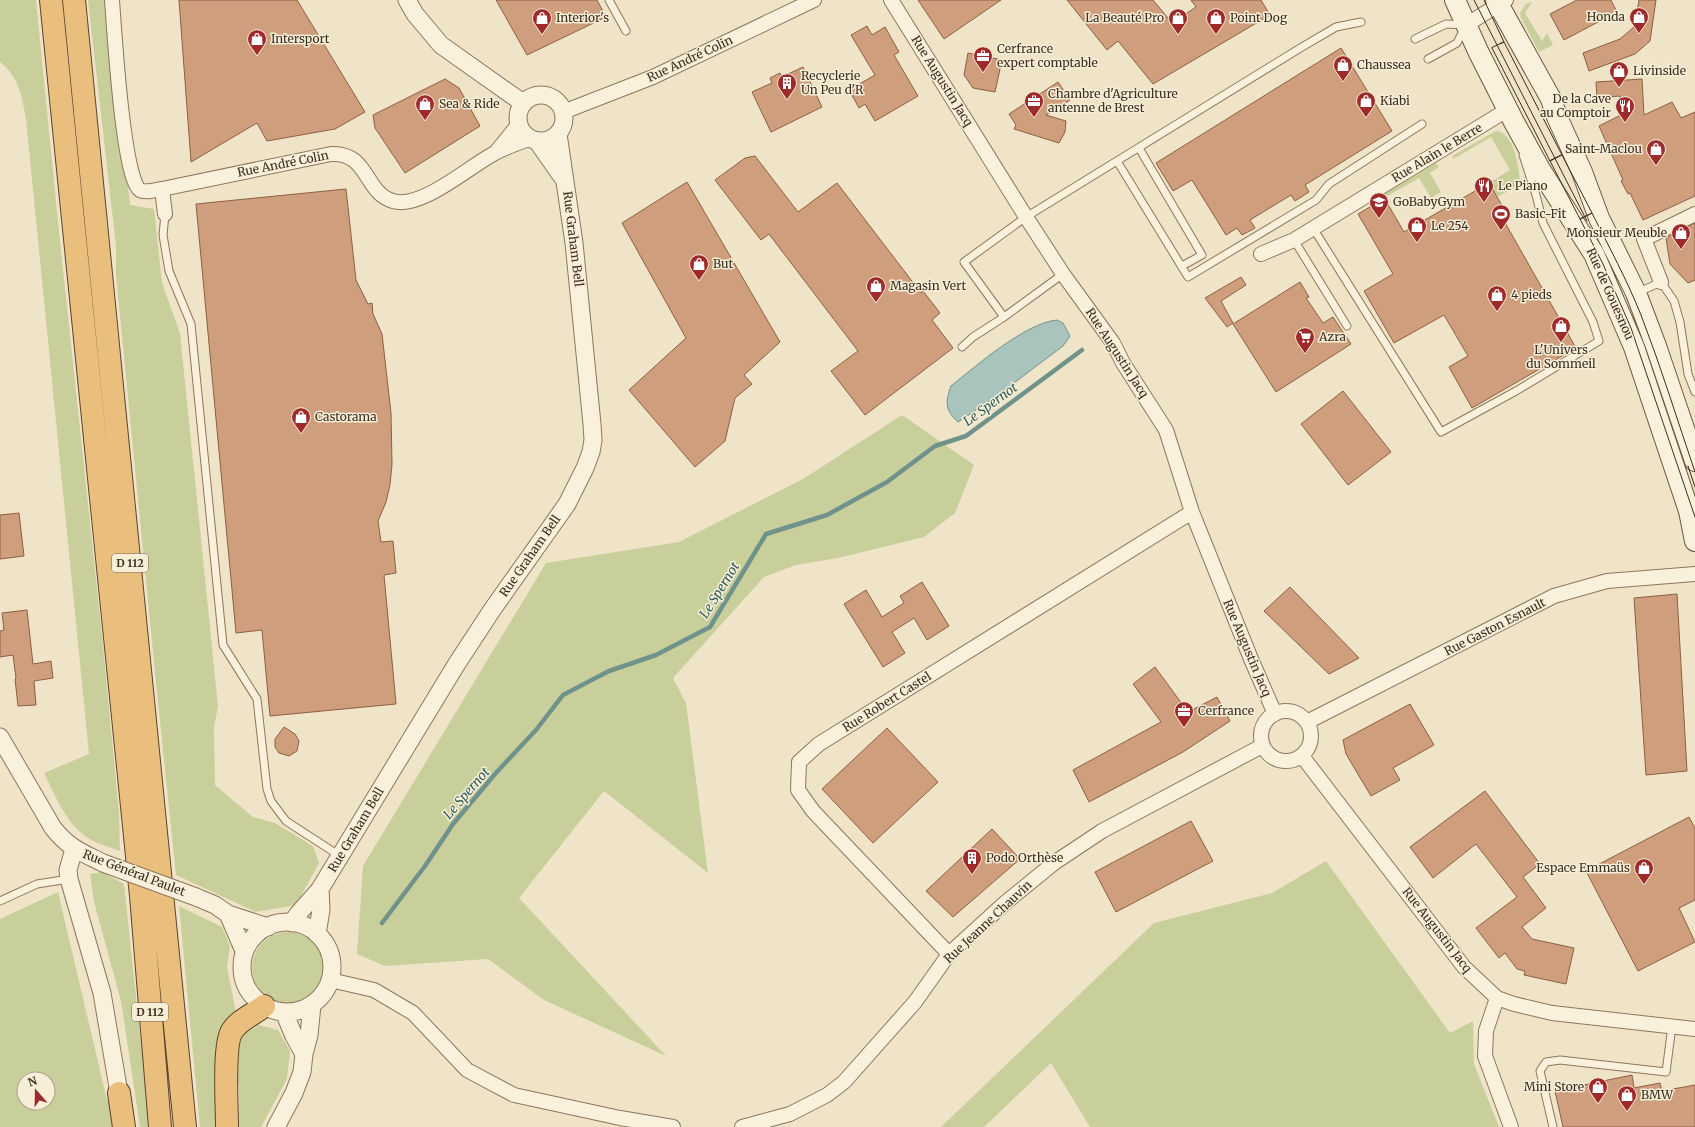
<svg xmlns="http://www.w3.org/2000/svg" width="1695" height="1127" viewBox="0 0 1695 1127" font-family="Merriweather,serif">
	<rect width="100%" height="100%" fill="#f0e4c8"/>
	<path fill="#c9cf9b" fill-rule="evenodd" d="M0 0H36L60 241 102 635 119 813 120 851C110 847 97 844 88 838 66 824 55 795 44 773L89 754 26 119C22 96 19 77 0 62Z
		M88 0H109L130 205 154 209 162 283 180 333 218 706 214 727 215 785 253 817 275 823 313 846 319 863 296 905 256 912 176 875 156 683 116 275V246Z
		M1532 2 1525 13 1542 41 1547 33 1553 45 1539 52 1521 18 1520 13 1526 4Z
		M1498 131C1515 137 1518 164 1520 179L1519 180 1521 184 1497 197 1489 183 1510 170 1491 137 1453 159 1452 156 1494 132Z
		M1436 163 1439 167 1430 173 1441 192 1431 198 1419 178 1384 198 1383 195Z
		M902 415 974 465 955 513 924 537 838 558 796 565 764 577 673 678 686 703 708 873 604 791 519 898 666 1056 544 1000 488 959 385 966 357 954 363 866 546 563 679 542 803 479Z
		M1326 861 1450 1033 1473 1021 1474 1064 1499 1127H1090L1051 1063 984 1127H941L1154 923 1272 893Z
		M102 872 124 884 150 1127H140L121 1001 94 902 90 874Z
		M58 892 107 1100H111L116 1127H0V919ZM24 1079H48V1103H24Z
		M179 906 222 927 230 946 227 967 237 1018 222 1127H200Z
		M252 968a36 36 0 1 1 72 0a36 36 0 1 1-72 0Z
		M259 1025 278 1030 290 1051 287 1079 261 1127H239V1087L233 1052 237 1038Z"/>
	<path fill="#a9c4bc" stroke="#6f938a" d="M1057 320 1063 323 1070 336 1063 346 994 398 958 422C945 410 945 403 951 386 976 366 1025 323 1057 320Z"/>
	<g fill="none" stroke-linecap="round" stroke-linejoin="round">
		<path stroke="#6f938a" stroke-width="4.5" d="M382 923 425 866 453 824 495 774 536 730 563 695 609 671 656 655 710 627 766 534 827 515 887 482 935 446 966 436 1082 350"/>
	</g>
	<path fill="#cf9f7d" stroke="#8d5f41" d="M179 0H297L365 112 335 129 267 141 257 123 191 162Z
		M496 0H597L606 17 527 55Z
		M918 0H1001L944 39Z
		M1067 0H1153L1172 23 1196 7 1191 0H1261L1270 15 1153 84 1118 41 1107 50Z
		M1577 0H1611L1617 12 1564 40 1550 14Z
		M1639 0H1656L1650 41 1635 54 1589 71 1583 53 1620 39 1634 27V13L1637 12Z
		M867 26 872 35 885 27 899 52 894 55 918 96 875 121 865 104 859 108 849 90 875 75 851 35Z
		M1341 48 1392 131 1305 185 1309 192 1295 201 1291 195 1250 220 1255 228 1242 235 1237 228 1226 235 1192 180 1173 191 1156 163Z
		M968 53 1002 60 995 92 973 88 964 75Z
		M803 67 822 107 771 132 752 92 772 83 770 78 780 73 782 77Z
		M445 79 459 88 480 126 405 173 375 128 373 115Z
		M1642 79 1644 115 1672 102 1681 118 1695 112V196L1643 220 1630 193 1628 194 1621 181 1623 180 1599 126 1621 115 1620 96 1597 98 1596 82Z
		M1058 82 1070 100 1046 115 1066 121 1065 132 1059 143 1014 129 1016 125 1009 114Z
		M755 156 798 212 837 183 921 293 923 291 940 313 932 320 953 348 865 415 831 371 858 351 769 234 761 240 715 180 745 158Z
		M687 182 780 342 744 375 752 384 735 398 725 441 695 467 629 390 686 338 622 223Z
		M1489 183 1504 209 1499 212 1576 348 1472 408 1449 367 1468 356 1444 315 1394 343 1364 291 1393 274 1358 214 1380 201 1382 204 1386 201 1404 232Z
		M346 189 356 280 368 304 372 303 373 314 382 334 391 413 392 464 390 485 386 502 378 521 381 542 393 541 396 573 384 575 396 704 270 716 262 630 236 633 196 204Z
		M1695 223V280L1688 283 1670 264 1666 238Z
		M1241 277 1246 285 1221 301 1233 323 1227 327 1205 298Z
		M1300 282 1309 297 1306 298 1323 323 1333 317 1351 344 1276 392 1233 324Z
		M1343 391 1391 452 1348 485 1301 424Z
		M19 513 24 556 0 559V515Z
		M922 582 949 626 927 640 914 618 892 632 905 653 883 667 844 604 866 590 882 617 904 603 900 596Z
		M1290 587 1359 658 1329 674 1264 611Z
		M1677 594 1687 771 1646 775 1634 598Z
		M27 610 33 664 51 661 53 678 34 681 36 705 18 706 15 679 16 678 13 655 0 657V631L4 630 2 613Z
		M1155 667 1188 712 1217 697 1230 721 1183 752 1089 802 1073 770 1161 722 1133 684Z
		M1410 704 1434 745 1393 768 1400 780 1371 796 1346 754 1343 740Z
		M284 727 295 734 299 741 297 751 289 756 279 753 275 747V739Z
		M887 728 938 782 873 843 822 789Z
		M1485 791 1540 864 1523 877 1546 908 1522 927 1532 939 1574 948 1566 984 1524 975 1525 971 1517 969 1505 953 1499 958 1476 928 1517 897 1476 844 1433 878 1410 847Z
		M1689 817 1695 828V900L1679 908 1695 942 1638 971 1586 871Z
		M1191 821 1213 861 1116 912 1095 872Z
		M992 829 1020 859 953 917 926 891Z
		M1632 1075 1634 1088 1660 1083 1662 1091 1695 1085V1127H1563L1555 1091Z"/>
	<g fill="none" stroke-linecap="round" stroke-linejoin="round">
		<g stroke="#8d765c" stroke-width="9">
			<path id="service" d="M609 0 626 31
				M1415 39 1446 24 1466 25 1457 43 1428 59
				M1139 148 1202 255 1182 266
				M1117 161 1188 277 1316 200 1329 184 1422 124
				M165 214 163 235 169 271 191 324 223 645 257 699 267 789 271 801 286 821 340 856
				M1313 228 1441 432 1516 391 1599 341 1593 322 1543 223 1536 195 1523 155
				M1294 240 1347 326
				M1637 293 1661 282 1674 301 1680 322 1688 374 1695 392
				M1004 317 964 262 1026 217 1302 47 1336 27 1361 22
				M962 347 973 337 1004 317 1063 274
				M0 901 37 884 69 879
				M1553 1127 1540 1071 1546 1062 1560 1060 1666 1072 1672 1026"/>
		</g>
		<g stroke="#8d765c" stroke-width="16">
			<path id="minor" d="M112 0C114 26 123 180 140 190 145 193 156 190 162 189
				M891 0 1026 217 1063 274 1113 343 1123 363 1166 430 1192 512 1251 659 1275 714
				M1466 25 1506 0
				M563 112 653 77 814 0
				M497 151 518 125
				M165 214 162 189 331 154C369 152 364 193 393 201 421 210 471 165 495 153 506 147 518 143 529 139
				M1261 254 1294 240 1507 110
				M1661 282 1644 239 1695 214
				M1261 736a25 25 0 1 1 50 0a25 25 0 1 1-50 0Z
				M1307 722 1554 596 1607 581 1695 574
				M1302 756 1464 967 1497 998 1514 1004 1552 1013 1695 1029
				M949 954 813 811 798 790 799 762 819 744 1192 512
				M330 980 374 990 413 1013 467 1070 514 1095 620 1118 673 1127
				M1497 998 1486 1031 1485 1056 1511 1127
				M742 1127 790 1114 827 1095 844 1082 915 1002 949 954 1005 903 1054 863 1102 831 1262 746"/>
		</g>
		<g stroke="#8d765c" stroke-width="19">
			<path id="tertiary" d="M407 0 415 14 441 45 523 103
				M518 118a23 23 0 1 1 46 0a23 23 0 1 1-46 0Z
				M537 141 563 178
				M0 737 53 828C69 848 81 852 103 863
				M74 849 68 870 69 879 102 993 119 1093
				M196 897 215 905 228 914 268 927
				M228 914 244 951
				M242 967a45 45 0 1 1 90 0a45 45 0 1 1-90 0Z
				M292 923 298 914 320 889 456 665 492 610 567 504 585 468 591 452 593 440 592 424 574 243 558 134
				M317 934 321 910 320 889
				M284 1012 294 1036 304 1054
				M276 1127 294 1093 302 1072 304 1054 309 1035 312 1005"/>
		</g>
		<g stroke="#6f573f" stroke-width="22">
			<path id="secondary" d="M1455 0 1478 51 1514 122 1541 171 1594 254 1634 347 1689 511 1695 541
				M1496 0 1551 99 1557 117 1582 172 1599 218 1636 293 1656 346 1695 461"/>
		</g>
		<g stroke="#5b4430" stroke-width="24">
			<path id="trunk" d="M51 0 141 896 160 1127
				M74 0 185 1127
				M119 1093 124 1127
				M227 1127C227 1107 223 1045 232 1031 239 1020 254 1014 264 1006"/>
		</g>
		<use href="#service" stroke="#faf1dc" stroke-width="7"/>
		<use href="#minor" stroke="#faf1dc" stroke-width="14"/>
		<use href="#tertiary" stroke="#faf1dc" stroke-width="17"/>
		<use href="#secondary" stroke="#faf1dc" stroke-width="20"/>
		<use href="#trunk" stroke="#eabe7c" stroke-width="22"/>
		<path stroke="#3d2e20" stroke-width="1" d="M1474 0 1587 221
			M1484 0 1504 42 1500 44
			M1504 42 1562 155 1550 161 1492 48Z
			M1562 155 1592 213 1580 219 1550 161Z
			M1688 466 1695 487
			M1695 472C1677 419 1661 367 1641 315 1627 280 1609 247 1592 213L1580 219 1603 264 1631 328 1695 517"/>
		<g stroke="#8d765c" stroke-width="19" stroke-linecap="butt">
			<path id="tertiary-bridge" d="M103 863 196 897"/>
		</g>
		<use href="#tertiary-bridge" stroke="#faf1dc" stroke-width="17"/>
	</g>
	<defs>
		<g id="shop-pin" transform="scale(1)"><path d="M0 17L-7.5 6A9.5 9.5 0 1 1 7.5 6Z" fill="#9e2a2b" stroke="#f7eed8"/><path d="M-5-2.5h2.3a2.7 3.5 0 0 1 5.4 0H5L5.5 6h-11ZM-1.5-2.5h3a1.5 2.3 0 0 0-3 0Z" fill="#fff"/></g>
		<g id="office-pin" transform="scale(1)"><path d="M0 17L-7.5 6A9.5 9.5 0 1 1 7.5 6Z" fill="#9e2a2b" stroke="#f7eed8"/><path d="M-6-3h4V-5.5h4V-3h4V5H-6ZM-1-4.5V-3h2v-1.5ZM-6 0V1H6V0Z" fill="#fff"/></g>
		<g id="building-pin" transform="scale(1)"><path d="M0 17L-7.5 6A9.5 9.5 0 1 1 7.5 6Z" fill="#9e2a2b" stroke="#f7eed8"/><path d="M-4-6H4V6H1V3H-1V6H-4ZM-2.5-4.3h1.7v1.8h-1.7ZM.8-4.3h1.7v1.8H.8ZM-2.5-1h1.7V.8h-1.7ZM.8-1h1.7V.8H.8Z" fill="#fff"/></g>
		<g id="restaurant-pin" transform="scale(1)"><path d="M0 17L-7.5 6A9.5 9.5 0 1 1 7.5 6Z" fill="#9e2a2b" stroke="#f7eed8"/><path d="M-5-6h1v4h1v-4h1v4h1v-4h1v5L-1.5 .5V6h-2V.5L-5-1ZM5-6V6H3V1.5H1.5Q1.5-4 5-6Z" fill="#fff"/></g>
		<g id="school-pin" transform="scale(1)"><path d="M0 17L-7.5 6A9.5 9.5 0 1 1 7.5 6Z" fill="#9e2a2b" stroke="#f7eed8"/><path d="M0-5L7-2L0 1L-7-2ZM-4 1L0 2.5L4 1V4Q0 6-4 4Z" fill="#fff"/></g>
		<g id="stadium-pin" transform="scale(1)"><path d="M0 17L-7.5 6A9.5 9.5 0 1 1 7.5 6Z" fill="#9e2a2b" stroke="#f7eed8"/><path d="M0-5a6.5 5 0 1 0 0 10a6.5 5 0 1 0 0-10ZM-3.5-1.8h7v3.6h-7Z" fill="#fff"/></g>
		<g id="supermarket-pin" transform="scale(1)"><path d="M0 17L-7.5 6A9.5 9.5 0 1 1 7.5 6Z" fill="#9e2a2b" stroke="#f7eed8"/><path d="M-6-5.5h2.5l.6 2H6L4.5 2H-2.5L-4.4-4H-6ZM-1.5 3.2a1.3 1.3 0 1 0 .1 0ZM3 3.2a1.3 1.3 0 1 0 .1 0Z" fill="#fff"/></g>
	</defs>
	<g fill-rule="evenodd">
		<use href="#shop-pin" x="1639" y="17"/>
		<use href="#shop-pin" x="542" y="18"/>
		<use href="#shop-pin" x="1178" y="18"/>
		<use href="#shop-pin" x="1216" y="18"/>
		<use href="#shop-pin" x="257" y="39"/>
		<use href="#office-pin" x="983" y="56"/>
		<use href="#shop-pin" x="1343" y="65"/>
		<use href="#shop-pin" x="1619" y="71"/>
		<use href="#building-pin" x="787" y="83"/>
		<use href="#office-pin" x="1034" y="101"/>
		<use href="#shop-pin" x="1366" y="101"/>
		<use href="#shop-pin" x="425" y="104"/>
		<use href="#restaurant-pin" x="1625" y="106"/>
		<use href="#shop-pin" x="1656" y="149"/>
		<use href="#restaurant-pin" x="1484" y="186"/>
		<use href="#school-pin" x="1379" y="202"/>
		<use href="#stadium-pin" x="1501" y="214"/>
		<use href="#shop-pin" x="1417" y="226"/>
		<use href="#shop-pin" x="1681" y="233"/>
		<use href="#shop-pin" x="699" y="264"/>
		<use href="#shop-pin" x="876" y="286"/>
		<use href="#shop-pin" x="1497" y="295"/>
		<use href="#shop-pin" x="1561" y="326"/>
		<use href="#supermarket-pin" x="1305" y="337"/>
		<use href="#shop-pin" x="301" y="417"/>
		<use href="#office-pin" x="1184" y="711"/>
		<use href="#building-pin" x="972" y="858"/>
		<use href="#shop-pin" x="1644" y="868"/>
		<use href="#shop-pin" x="1598" y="1087"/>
		<use href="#shop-pin" x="1627" y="1095"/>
	</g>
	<g text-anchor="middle" stroke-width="3" stroke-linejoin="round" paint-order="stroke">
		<g fill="#f7eed8" stroke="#756857" stroke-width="1">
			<rect x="112" y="554" width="36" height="18" rx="3"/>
			<rect x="132" y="1003" width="36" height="18" rx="3"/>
		</g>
		<g font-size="11" font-weight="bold" fill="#3d2e20">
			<text x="130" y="567">D 112</text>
			<text x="150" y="1016">D 112</text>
		</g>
		<g font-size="12" fill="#3d2e20" stroke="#f7eed8" text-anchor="start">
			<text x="1625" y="21" text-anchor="end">Honda</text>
			<text x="556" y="22">Interior's</text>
			<text x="1164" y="22" text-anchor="end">La Beauté Pro</text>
			<text x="1230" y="22">Point Dog</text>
			<text x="271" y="43">Intersport</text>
			<text x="997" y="53">Cerfrance<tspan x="997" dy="14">expert comptable</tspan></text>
			<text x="1357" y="69">Chaussea</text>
			<text x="1633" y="75">Livinside</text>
			<text x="801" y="80">Recyclerie<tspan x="801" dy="14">Un Peu d'R</tspan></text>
			<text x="1048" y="98">Chambre d'Agriculture<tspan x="1048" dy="14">antenne de Brest</tspan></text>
			<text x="1611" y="103" text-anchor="end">De la Cave<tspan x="1611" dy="14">au Comptoir</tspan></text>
			<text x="1380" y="105">Kiabi</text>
			<text x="439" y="108">Sea &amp; Ride</text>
			<text x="1642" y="153" text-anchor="end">Saint-Maclou</text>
			<text x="1498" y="190">Le Piano</text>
			<text x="1393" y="206">GoBabyGym</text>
			<text x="1515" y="218">Basic-Fit</text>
			<text x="1431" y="230">Le 254</text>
			<text x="1667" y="237" text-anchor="end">Monsieur Meuble</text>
			<text x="713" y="268">But</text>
			<text x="890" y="290">Magasin Vert</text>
			<text x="1511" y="299">4 pieds</text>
			<text x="1319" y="341">Azra</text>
			<text x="1561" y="354" text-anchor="middle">L'Univers<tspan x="1561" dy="14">du Sommeil</tspan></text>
			<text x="315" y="421">Castorama</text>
			<text x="1198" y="715">Cerfrance</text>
			<text x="986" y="862">Podo Orthèse</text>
			<text x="1630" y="872" text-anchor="end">Espace Emmaüs</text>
			<text x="1584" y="1091" text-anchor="end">Mini Store</text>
			<text x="1641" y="1099">BMW</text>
		</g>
		<g font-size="12" fill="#3d2e20" stroke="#f7eed8">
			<text transform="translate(690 59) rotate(-25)" y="4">Rue André Colin</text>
			<text transform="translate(942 81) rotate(58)" y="4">Rue Augustin Jacq</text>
			<text transform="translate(1437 153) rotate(-31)" y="4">Rue Alain le Berre</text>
			<text transform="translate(283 164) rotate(-11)" y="4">Rue André Colin</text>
			<text transform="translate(573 239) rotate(83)" y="4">Rue Graham Bell</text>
			<text transform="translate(1610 294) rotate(66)" y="4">Rue de Gouesnou</text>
			<text transform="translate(1117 353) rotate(57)" y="4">Rue Augustin Jacq</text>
			<text transform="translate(530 556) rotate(-55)" y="4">Rue Graham Bell</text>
			<text transform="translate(1495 627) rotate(-27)" y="4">Rue Gaston Esnault</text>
			<text transform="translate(1247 648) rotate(67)" y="4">Rue Augustin Jacq</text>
			<text transform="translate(887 702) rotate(-32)" y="4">Rue Robert Castel</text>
			<text transform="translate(356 830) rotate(-59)" y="4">Rue Graham Bell</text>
			<text transform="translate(134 873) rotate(21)" y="4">Rue Général Paulet</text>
			<text transform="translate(988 922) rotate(-43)" y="4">Rue Jeanne Chauvin</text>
			<text transform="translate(1437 930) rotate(52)" y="4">Rue Augustin Jacq</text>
		</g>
		<g font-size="13" font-style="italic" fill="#2f5d5a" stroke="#f7eed8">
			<text transform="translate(990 404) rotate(-36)" y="5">Le Spernot</text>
			<text transform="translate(719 590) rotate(-58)" y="5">Le Spernot</text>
			<text transform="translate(466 793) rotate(-49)" y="5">Le Spernot</text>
		</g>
	</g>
	<g transform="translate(36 1091) rotate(340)"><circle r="19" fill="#f7eed8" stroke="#ada18e"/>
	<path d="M0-3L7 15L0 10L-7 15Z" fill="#9e2a2b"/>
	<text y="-6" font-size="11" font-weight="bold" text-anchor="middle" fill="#3d2e20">N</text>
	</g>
</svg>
